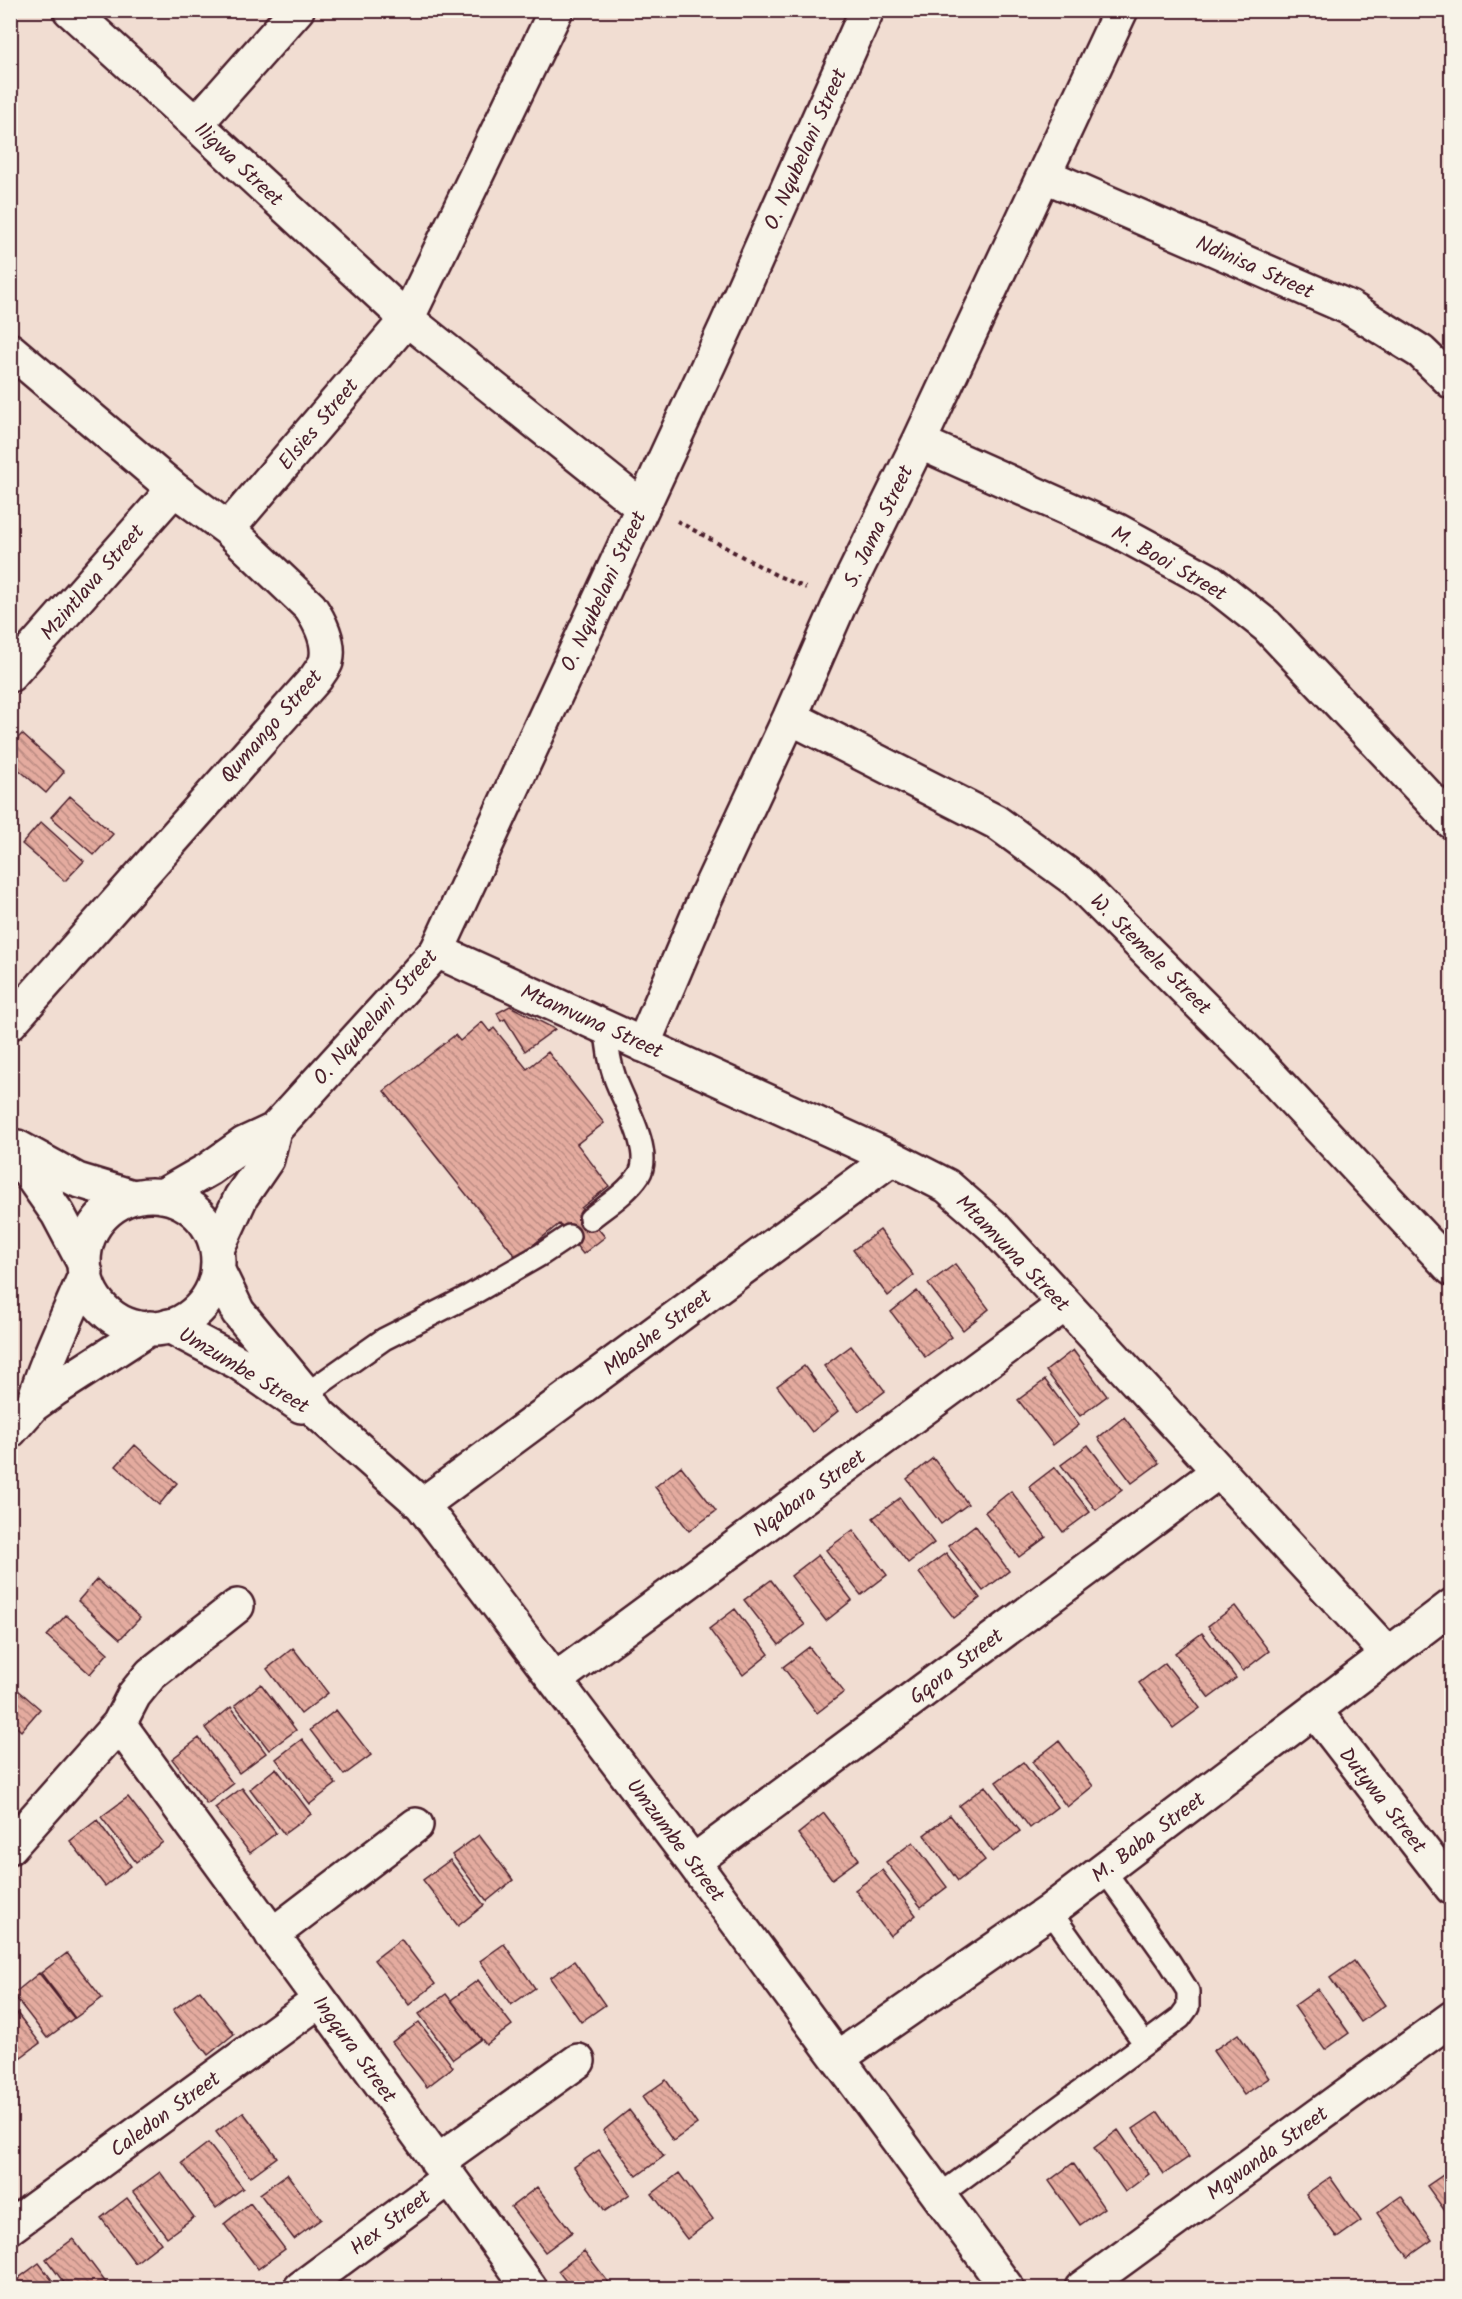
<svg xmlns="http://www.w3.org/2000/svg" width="1462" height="2299" viewBox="0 0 1462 2299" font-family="Kalam,sans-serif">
	<defs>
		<pattern id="building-back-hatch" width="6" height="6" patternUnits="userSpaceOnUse" patternTransform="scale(1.5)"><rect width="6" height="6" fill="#e4ab9f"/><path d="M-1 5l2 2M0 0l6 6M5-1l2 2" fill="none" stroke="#bb8b82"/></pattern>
	</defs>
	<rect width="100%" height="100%" fill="#f1ddd2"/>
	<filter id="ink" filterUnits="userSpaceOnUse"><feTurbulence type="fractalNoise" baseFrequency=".0167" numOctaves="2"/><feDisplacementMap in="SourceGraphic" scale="12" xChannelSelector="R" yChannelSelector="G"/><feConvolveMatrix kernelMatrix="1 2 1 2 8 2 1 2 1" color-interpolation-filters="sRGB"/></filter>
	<g filter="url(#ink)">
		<path fill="url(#building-back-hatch)" stroke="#4a1f2b" stroke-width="1.5" d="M22 734 64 772 46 793 10 762V746Z
			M70 796 113 834 94 855 51 817Z
			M41 822 84 861 65 881 22 844Z
			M510 1006 555 1029 525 1051 505 1019 501 1021 497 1013Z
			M482 1022 490 1032 494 1028 527 1069 548 1052 604 1123 577 1144 609 1186 581 1208 605 1237 583 1254 559 1224 517 1258 384 1091 455 1035 460 1041Z
			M880 1230 914 1275 888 1296 853 1250Z
			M955 1264 989 1309 963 1330 928 1284Z
			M917 1291 952 1337 925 1357 891 1312Z
			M851 1346 885 1391 859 1411 824 1366Z
			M1073 1350 1107 1396 1080 1416 1046 1371Z
			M804 1366 838 1411 812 1432 777 1386Z
			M1045 1380 1079 1425 1053 1445 1018 1400Z
			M1124 1417 1159 1463 1132 1483 1098 1438Z
			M135 1445 177 1483 159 1505 116 1466Z
			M1088 1445 1122 1490 1096 1510 1061 1465Z
			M933 1458 968 1504 941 1524 907 1479Z
			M681 1466 716 1511 689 1531 655 1487Z
			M1055 1467 1090 1512 1063 1532 1029 1487Z
			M1011 1491 1046 1537 1019 1557 985 1512Z
			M900 1498 934 1543 908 1563 873 1518Z
			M975 1525 1009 1571 983 1591 948 1546Z
			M853 1530 887 1575 861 1595 826 1550Z
			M946 1553 980 1598 954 1618 919 1573Z
			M818 1555 852 1600 826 1621 791 1576Z
			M97 1579 140 1618 120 1639 78 1601Z
			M771 1580 805 1625 779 1645 744 1600Z
			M1235 1606 1269 1651 1243 1671 1208 1626Z
			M735 1609 769 1654 743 1675 709 1629Z
			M66 1615 108 1653 90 1674 47 1636Z
			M1202 1633 1236 1678 1209 1698 1175 1653Z
			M809 1647 844 1692 817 1713 783 1667Z
			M293 1648 328 1693 301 1714 267 1669Z
			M1165 1663 1200 1708 1173 1728 1139 1683Z
			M10 1683 40 1709 21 1731 10 1721Z
			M261 1684 296 1730 269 1750 235 1705Z
			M231 1707 266 1753 239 1773 205 1728Z
			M336 1710 371 1755 344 1775 310 1730Z
			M199 1738 233 1784 207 1804 172 1759Z
			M302 1739 336 1784 310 1804 276 1759Z
			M1059 1741 1093 1786 1067 1807 1032 1762Z
			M1023 1762 1057 1807 1030 1828 996 1782Z
			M276 1768 311 1814 284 1834 250 1789Z
			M985 1786 1020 1831 993 1852 959 1806Z
			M242 1788 276 1833 250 1853 215 1808Z
			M128 1797 163 1842 136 1862 101 1817Z
			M824 1813 859 1859 832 1879 798 1834Z
			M950 1815 985 1860 958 1881 924 1835Z
			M97 1820 131 1866 105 1886 70 1841Z
			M479 1835 513 1880 487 1901 452 1855Z
			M913 1842 947 1887 921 1907 886 1862Z
			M450 1860 484 1905 458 1926 423 1880Z
			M882 1870 916 1915 890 1936 855 1890Z
			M401 1939 435 1984 409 2005 374 1960Z
			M504 1944 535 1988 511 2005 480 1961Z
			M67 1953 102 1998 75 2018 41 1973Z
			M574 1961 605 2005 581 2022 550 1978Z
			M1354 1961 1385 2005 1361 2022 1330 1978Z
			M39 1973 74 2018 47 2038 13 1994Z
			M478 1980 512 2025 486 2045 451 2000Z
			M1318 1989 1349 2033 1325 2050 1294 2006Z
			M200 1990 234 2034 208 2055 173 2010Z
			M446 1994 481 2039 453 2059 419 2014Z
			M10 2004 40 2043 13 2063 10 2059Z
			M419 2022 453 2067 427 2087 392 2042Z
			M1238 2034 1269 2078 1244 2095 1213 2051Z
			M666 2080 697 2124 673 2141 642 2097Z
			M629 2110 664 2156 637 2176 603 2131Z
			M243 2112 277 2157 250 2177 216 2132Z
			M1158 2112 1189 2157 1164 2174 1133 2129Z
			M1118 2130 1149 2174 1125 2192 1094 2148Z
			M208 2143 243 2188 216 2208 182 2163Z
			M599 2150 630 2194 605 2211 574 2167Z
			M1073 2163 1104 2208 1080 2225 1049 2181Z
			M1452 2169V2221L1427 2186Z
			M160 2172 194 2217 167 2237 133 2192Z
			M679 2173 713 2219 687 2239 652 2194Z
			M287 2174 321 2219 294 2239 260 2194Z
			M1330 2177 1361 2221 1337 2238 1306 2194Z
			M537 2187 572 2232 545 2252 511 2207Z
			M1401 2196 1432 2240 1408 2257 1377 2213Z
			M127 2198 161 2243 135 2263 101 2218Z
			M250 2203 285 2249 258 2269 224 2224Z
			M73 2239 107 2284 102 2288H68L46 2259Z
			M584 2251 613 2288H571L558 2271Z
			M39 2263 58 2288H16L12 2283Z"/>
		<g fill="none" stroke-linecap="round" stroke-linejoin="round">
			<g stroke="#4a1f2b" stroke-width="26">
				<path id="service" d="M590 1219C606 1206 627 1193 639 1175 654 1152 623 1101 615 1078 609 1061 607 1045 606 1028
					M299 1401 306 1394 384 1339 469 1296 542 1254 569 1236
					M1050 1911 1145 2044
					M940 2195 1180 2018 1188 2007V1991L1169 1961 1104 1870"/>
			</g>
			<g stroke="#4a1f2b" stroke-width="38">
				<path id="minor" d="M70 10 196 124 407 319 642 507
					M196 124 297 10
					M1044 175 1350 308 1421 352 1452 382
					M10 350 174 489 228 529 310 607C320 622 331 643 326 662 324 667 319 673 316 678L10 1023
					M919 442 1116 530 1210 581 1267 626 1452 822
					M228 529 407 319 556 10
					M10 675 174 489
					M790 717 996 822 1077 881 1254 1058 1452 1269
					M437 951 892 1158 947 1186 993 1226 1388 1654
					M643 1045 704 901 790 717 840 603 919 442 1121 10
					M10 1146 58 1214 84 1263
					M17 1147 77 1180 133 1197
					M218 1271 238 1312 306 1394 319 1414 422 1505 693 1862 1007 2288
					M169 1326 239 1363 301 1406
					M422 1505 892 1158
					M555 1680 1064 1305
					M1315 1711 1452 1888
					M119 1724 530 2288
					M10 1847 119 1724 134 1695 151 1674 237 1606
					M693 1862 1219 1471
					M272 1935 416 1825
					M838 2058 1050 1911 1452 1606
					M437 2162 578 2061
					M10 2227 320 2000
					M301 2288 449 2178
					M1082 2288 1452 2018"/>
			</g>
			<g stroke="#4a1f2b" stroke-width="38">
				<path id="tertiary" d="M84 1262a67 67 0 1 1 134 0a67 67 0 1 1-134 0Z
					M162 1196 209 1169 244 1144 274 1130 437 951 726 327 867 10
					M217 1249 241 1197 267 1159 274 1130
					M33 1405C46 1359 68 1317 86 1273
					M10 1431 33 1405 54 1390 150 1328"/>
			</g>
			<path stroke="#4a1f2b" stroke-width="4" stroke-dasharray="4.5 4.5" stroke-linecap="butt" d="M677 521 776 575 806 588"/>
			<use href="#service" stroke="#f7f3e8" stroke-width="21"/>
			<use href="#minor" stroke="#f7f3e8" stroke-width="33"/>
			<use href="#tertiary" stroke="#f7f3e8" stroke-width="33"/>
		</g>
	</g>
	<g text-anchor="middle" stroke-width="5" stroke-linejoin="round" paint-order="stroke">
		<g font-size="21" fill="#4a1f2b" stroke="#f7f3e8">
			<text transform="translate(805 149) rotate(-66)" y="7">O. Nqubelani Street</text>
			<text transform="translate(239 164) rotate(43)" y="7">Iligwa Street</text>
			<text transform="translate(1255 267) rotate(24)" y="7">Ndinisa Street</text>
			<text transform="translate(318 424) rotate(-50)" y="7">Elsies Street</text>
			<text transform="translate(878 526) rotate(-64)" y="7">S. Jama Street</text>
			<text transform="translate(1169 563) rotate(30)" y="7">M. Booi Street</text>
			<text transform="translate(92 582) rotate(-49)" y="7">Mzintlava Street</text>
			<text transform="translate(603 591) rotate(-65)" y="7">O. Nqubelani Street</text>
			<text transform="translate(271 726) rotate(-49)" y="7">Qumango Street</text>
			<text transform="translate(1151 954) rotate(45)" y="7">W. Stemele Street</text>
			<text transform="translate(375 1017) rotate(-48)" y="7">O. Nqubelani Street</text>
			<text transform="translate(592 1021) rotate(24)" y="7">Mtamvuna Street</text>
			<text transform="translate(1013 1253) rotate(46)" y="7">Mtamvuna Street</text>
			<text transform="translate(657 1332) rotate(-37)" y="7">Mbashe Street</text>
			<text transform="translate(244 1370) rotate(31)" y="7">Umzumbe Street</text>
			<text transform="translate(809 1493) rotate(-36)" y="7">Nqabara Street</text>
			<text transform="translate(956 1666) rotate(-37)" y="7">Gqora Street</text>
			<text transform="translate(1383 1800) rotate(52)" y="7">Dutywa Street</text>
			<text transform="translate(1148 1837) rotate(-37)" y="7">M. Baba Street</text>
			<text transform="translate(676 1840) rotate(53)" y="7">Umzumbe Street</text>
			<text transform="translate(355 2049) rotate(54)" y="7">Ingqura Street</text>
			<text transform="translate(165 2114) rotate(-36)" y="7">Caledon Street</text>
			<text transform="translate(1267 2153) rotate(-36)" y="7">Mgwanda Street</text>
			<text transform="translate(390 2222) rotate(-37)" y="7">Hex Street</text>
		</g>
	</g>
	<rect width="1462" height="2299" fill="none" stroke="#f7f3e8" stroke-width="36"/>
	<rect x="18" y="18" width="1426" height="2263" fill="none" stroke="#4a1f2b" stroke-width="2" filter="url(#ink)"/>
</svg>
